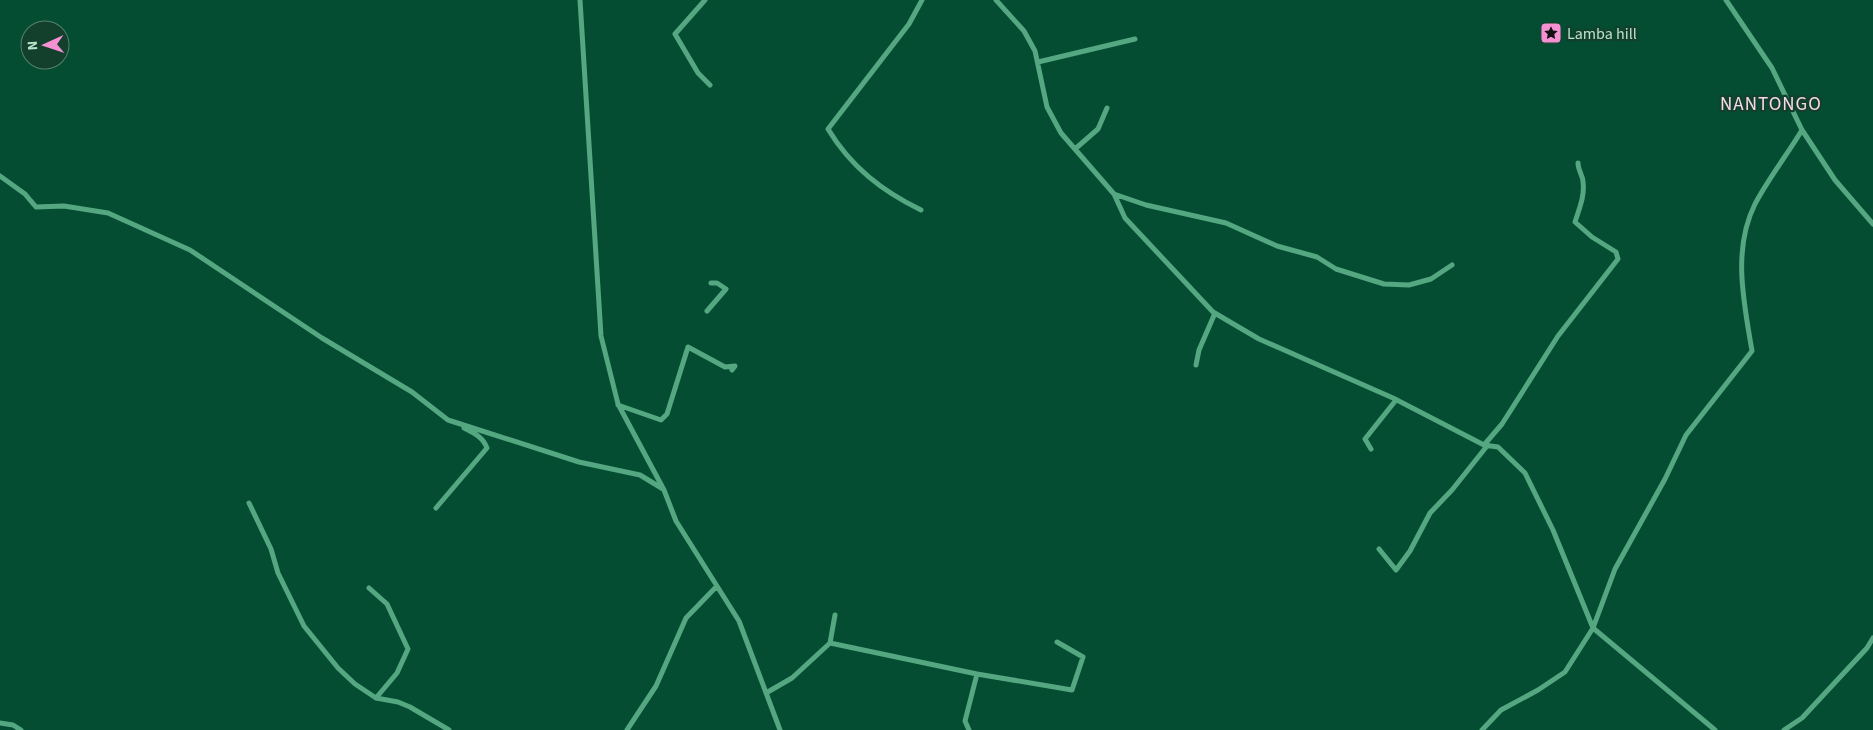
<svg xmlns="http://www.w3.org/2000/svg" width="1873" height="730" viewBox="0 0 1873 730" font-family="'Source Sans 3',sans-serif">
	<rect width="100%" height="100%" fill="#044d33"/>
	<g fill="none" stroke-linecap="round" stroke-linejoin="round">
		<path stroke="#54a780" stroke-width="5" d="M580 0 601 336 618 404 664 490 676 521 739 621 780 730
			M705 0 675 34 698 73 710 85
			M996 0 1024 31 1035 51 1047 107 1061 133 1114 194 1125 218 1213 312 1259 339 1393 398 1484 445 1498 447 1525 473 1553 530 1593 628 1615 569 1665 479 1686 435 1752 351C1744 303 1732 250 1755 204 1768 179 1787 155 1802 130L1772 68 1726 0
			M1038 62 1135 39
			M1802 130 1835 180 1873 224
			M1075 149 1098 129 1107 108
			M0 176 25 194 36 207 64 206 108 213 190 250 322 338 412 392 448 420 579 462 640 475 663 489
			M1114 194 1146 205 1226 223 1277 246 1317 257 1336 269 1384 284 1409 285 1431 279 1452 265
			M921 210C882 191 851 167 828 129L909 24 922 0
			M707 311 726 289 717 283H711
			M1196 365 1199 350 1215 313
			M618 405 661 420 667 414 688 347 725 367 735 366 732 370
			M1484 445 1502 424 1558 336 1618 259 1616 252 1592 237 1575 222C1579 209 1585 196 1583 182 1583 175 1578 171 1578 163
			M1371 449 1365 439 1396 400
			M249 503 271 549 278 573 304 626 338 668 355 684 376 698 398 702 410 707 449 730
			M436 508 487 448C483 437 474 433 464 428
			M1379 549 1396 570 1410 551 1430 513 1452 490 1487 446
			M369 588 387 604 408 649 397 673 376 698
			M830 643 977 674 1072 690 1083 657 1057 642
			M766 693 792 678 830 643 835 615
			M0 723 13 725 21 730
			M627 730 656 686 686 618 717 586
			M969 730 965 721 977 674
			M1482 730 1501 710 1538 690 1565 672 1593 628 1715 730
			M1784 730 1802 718 1867 648 1873 638"/>
	</g>
	<defs>
		<g id="sight-square" transform="scale(1.125)"><rect x="-9" y="-9" width="18" height="18" rx="4" fill="#f591d2" stroke="#13402c"/><path d="M0-6L1.8-2.2L6-1.7L2.9 1.2L3.7 5.4L0 3.3L-3.7 5.4L-2.9 1.2L-6-1.7L-1.8-2.2Z" fill="#111"/></g>
	</defs>
	<g fill-rule="evenodd">
		<use href="#sight-square" x="1551" y="33"/>
	</g>
	<g text-anchor="middle" stroke-width="4.5" stroke-linejoin="round" paint-order="stroke">
		<g font-size="16" fill="#bae1cb" stroke="#13402c" text-anchor="start">
			<text x="1567" y="39">Lamba hill</text>
		</g>
		<g font-size="19" letter-spacing="1" fill="#f6d9ea" stroke="#13402c">
			<text x="1771" y="110">NANTONGO</text>
		</g>
	</g>
	<g transform="translate(45 45) rotate(267)"><circle r="24" fill="#13402c" stroke="#56806c"/>
	<path d="M0-4L9 19L0 12L-9 19Z" fill="#f591d2"/>
	<text y="-8" font-size="14" font-weight="bold" text-anchor="middle" fill="#bae1cb">N</text>
	</g>
</svg>
